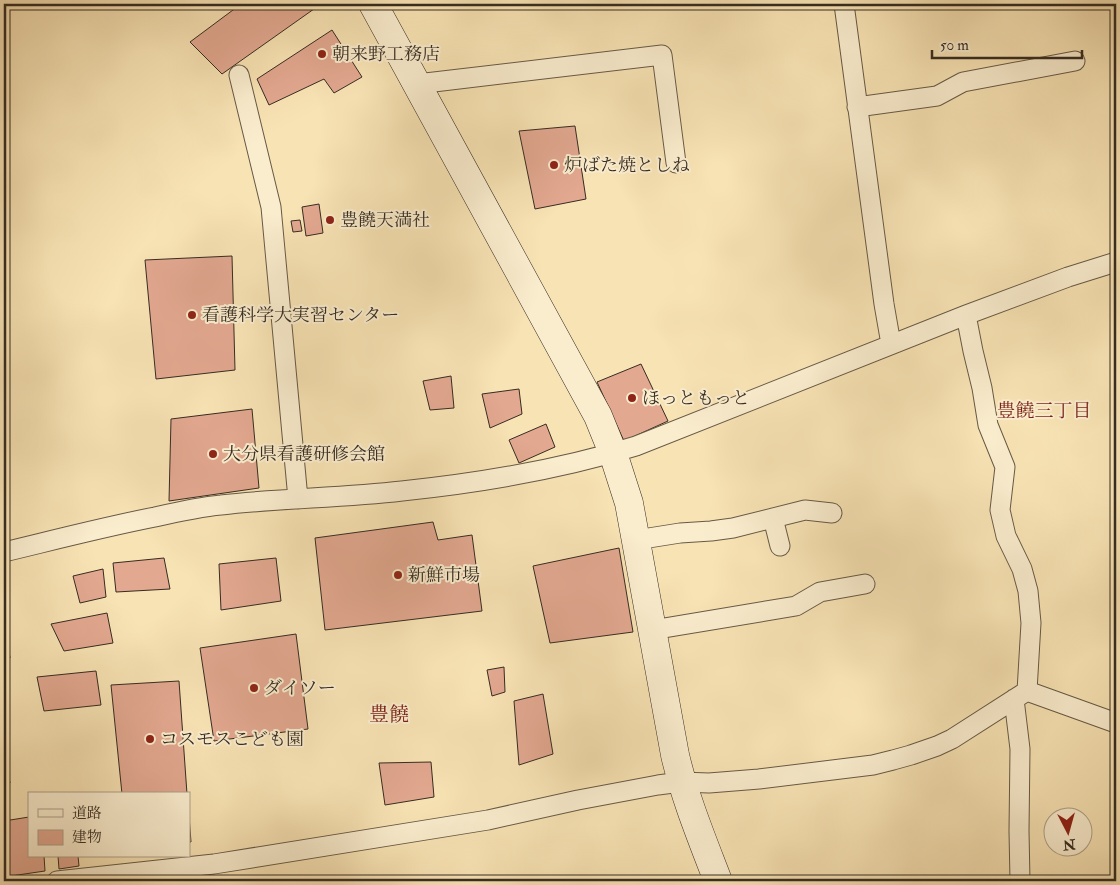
<svg xmlns="http://www.w3.org/2000/svg" width="1120" height="885" viewBox="0 0 1120 885" font-family="'IM FELL Double Pica','Noto Serif JP',serif">
	<rect width="100%" height="100%" fill="#f8e3b4"/>
	<filter id="stains"><feTurbulence type="fractalNoise" baseFrequency=".004" numOctaves="4"/><feColorMatrix values="0 0 0 0 .2 0 0 0 0 .09 0 0 0 0 .02 0 0 0 .5 -.17"/></filter>
	<radialGradient id="worn" r=".72"><stop offset=".6" stop-color="#630" stop-opacity="0"/><stop offset="1" stop-color="#630" stop-opacity=".3"/></radialGradient>
	<path fill="#e2a890" stroke="#362c22" d="M241 4H321L222 74 190 42Z
		M332 30 362 77 334 93 324 79 269 105 257 79Z
		M575 126 586 199 535 209 519 131Z
		M319 204 323 233 306 236 302 207Z
		M300 220 302 231 293 232 291 221Z
		M232 256 235 370 156 379 145 260Z
		M641 364 668 421 624 441 597 382Z
		M451 376 454 408 430 410 423 381Z
		M519 389 522 414 490 428 482 394Z
		M252 409 259 488 169 501 171 419Z
		M546 424 555 447 519 463 509 440Z
		M433 522 438 540 472 535 482 611 325 630 315 538Z
		M619 548 633 632 550 643 533 566Z
		M164 558 170 589 116 592 113 563Z
		M276 558 281 601 221 610 219 564Z
		M103 569 106 597 80 603 73 576Z
		M107 613 113 643 64 651 51 624Z
		M4 620 10 658 4 660Z
		M296 634 308 729 214 741 200 648Z
		M504 667 505 692 492 696 487 670Z
		M96 671 101 705 44 711 37 677Z
		M179 681 187 794H122L111 685Z
		M543 694 553 754 519 765 514 701Z
		M4 753 10 783 4 785Z
		M431 762 434 797 385 805 379 763Z
		M189 816 191 842H189Z
		M29 817V856H44L45 871 4 877V821Z
		M58 856H78L79 866 59 869Z"/>
	<g fill="none" stroke-linecap="round" stroke-linejoin="round">
		<g stroke="#665a46" stroke-width="21">
			<path id="street" d="M844 4 884 304 891 344
				M239 75 271 207 298 499
				M417 84 662 55 676 163
				M857 107 937 96 963 82 1075 61
				M773 518 780 546
				M636 540 680 533 711 531 733 528 805 510 832 513
				M4 552C54 540 104 527 155 517 177 512 199 507 221 505 281 498 342 498 402 491 479 483 562 469 636 446L966 315 1068 277 1116 262
				M652 630 796 606 820 592 865 584
				M1027 691 1116 723
				M1014 699 1020 749 1019 831 1020 881
				M57 881 214 864 488 820 578 800 658 785 681 782 709 783 759 779 873 765 893 760 911 755 937 746 952 739 1027 691 1031 623 1028 591 1022 569 1006 536 1000 510 1005 467 988 425 982 388 973 351 966 315"/>
		</g>
		<g stroke="#362c22" stroke-width="29">
			<path id="secondary" d="M373 4 598 416 613 453 629 503 675 755C685 798 702 839 718 881"/>
		</g>
		<use href="#street" stroke="#faedce" stroke-width="19"/>
		<use href="#secondary" stroke="#faedce" stroke-width="28"/>
	</g>
	<g fill="#8f2418" stroke="#faedce" stroke-width="2">
		<circle cx="322" cy="54" r="5"/>
		<circle cx="554" cy="165" r="5"/>
		<circle cx="330" cy="220" r="5"/>
		<circle cx="192" cy="315" r="5"/>
		<circle cx="632" cy="398" r="5"/>
		<circle cx="213" cy="454" r="5"/>
		<circle cx="398" cy="575" r="5"/>
		<circle cx="254" cy="688" r="5"/>
		<circle cx="150" cy="739" r="5"/>
	</g>
	<g text-anchor="middle" stroke-width="4" stroke-linejoin="round" paint-order="stroke">
		<g font-size="18" fill="#362c22" stroke="#faedce" text-anchor="start">
			<text x="332" y="60">朝来野工務店</text>
			<text x="564" y="171">炉ばた焼としね</text>
			<text x="340" y="226">豊饒天満社</text>
			<text x="202" y="321">看護科学大実習センター</text>
			<text x="642" y="404">ほっともっと</text>
			<text x="223" y="460">大分県看護研修会館</text>
			<text x="408" y="581">新鮮市場</text>
			<text x="264" y="694">ダイソー</text>
			<text x="160" y="745">コスモスこども園</text>
		</g>
		<g font-size="19" fill="#7a1f14" stroke="#faedce">
			<text x="1044" y="417">豊饒三丁目</text>
		</g>
		<g font-size="20" fill="#7a1f14" stroke="#faedce">
			<text x="389" y="721">豊饒</text>
		</g>
	</g>
	<rect width="1120" height="885" fill="none" stroke="#f8e3b4" stroke-width="20"/>
	<rect x="5" y="5" width="1110" height="875" fill="none" stroke="#362c22" stroke-width="2.5"/>
	<rect x="10" y="10" width="1100" height="865" fill="none" stroke="#362c22"/>
	<rect x="28" y="792" width="162" height="65" fill="#faedce" stroke="#aca089"/>
	<rect x="38" y="809" width="25" height="8" fill="#faedce" stroke="#aca089"/>
	<text x="72" y="818" font-size="15" fill="#362c22">道路</text>
	<rect x="38" y="830" width="25" height="15" fill="#e2a890" stroke="#aca089"/>
	<text x="72" y="842" font-size="15" fill="#362c22">建物</text>
	<g transform="translate(1068 832) rotate(174)"><circle r="24" fill="#faedce" stroke="#aca089"/>
	<path d="M0-4L9 19L0 12L-9 19Z" fill="#8f2418"/>
	<text y="-8" font-size="14" font-weight="bold" text-anchor="middle" fill="#362c22">N</text>
	</g>
	<path d="M932 50v8h150v-8" fill="none" stroke="#362c22" stroke-width="2.5"/>
	<text x="940" y="50" font-size="15" fill="#362c22" stroke="#faedce" stroke-width="4" paint-order="stroke">50 m</text>
	<rect width="100%" height="100%" filter="url(#stains)"/>
	<rect width="100%" height="100%" fill="url(#worn)"/>
</svg>
